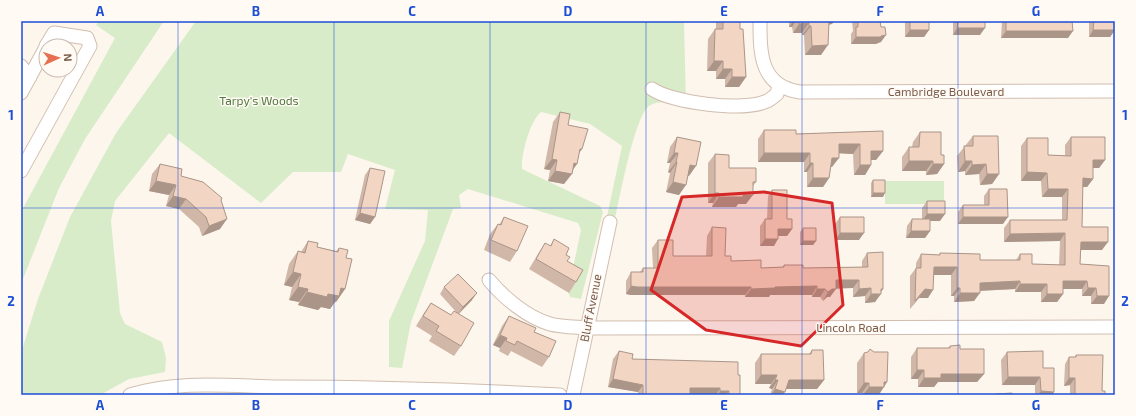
<svg xmlns="http://www.w3.org/2000/svg" width="1136" height="416" viewBox="0 0 1136 416" font-family="'Exo 2',sans-serif">
	<rect width="100%" height="100%" fill="#fdf6ec"/>
	<path fill="#d8ecc9" d="M99 21H164L85 139 59 188 21 284V212L115 38 96 25Z
		M196 21H684L686 105C675 104 659 99 649 106 634 117 619 202 614 223L606 221 622 146 590 124 541 112C530 121 521 154 522 169L600 206 603 212 581 299 570 297 568 292 581 230 578 223 468 189 459 195 461 208 453 209 411 322 402 368 389 367V321L425 241 428 210 385 209 395 170 348 154 341 172H293L261 203 169 133 115 201 111 221 120 313 125 324 162 342 166 358 165 372 129 379 100 395H21V353L38 299 70 217 116 133Z
		M885 181H944V204H885Z"/>
	<g fill="none" stroke-linecap="round" stroke-linejoin="round">
		<g stroke="#d1beb0" stroke-width="15">
			<path id="minor" d="M760 21C760 54 760 86 800 92L1115 91
				M21 66 30 77
				M652 89C672 103 744 112 767 101 770 100 774 96 777 94L779 85
				M21 93 46 47
				M21 171 90 46 87 38 54 33 46 46
				M489 280C504 298 527 317 550 324 561 327 575 327 587 328L1115 327
				M130 395C177 380 229 386 278 387 372 387 466 390 560 395
				M573 395 610 222"/>
		</g>
		<use href="#minor" stroke="#fff" stroke-width="13"/>
	</g>
	<path fill="#d1b7a8" d="M716 21H740V29L746 77 739 87H725V79H716V71H707L708 39 715 29H716Z
		M782 21H834L832 24 829 25 821 55H805L804 35H802V33H793L792 27H789V21L782 22Z
		M852 21H880L881 42 878 43 876 44H851V34L853 31Z
		M905 21H929V30L924 37H905Z
		M953 21H985L980 35H953Z
		M1002 21H1072L1068 38H1001Z
		M1089 21H1114L1115 30 1110 37H1089Z
		M560 112 568 125 579 155 577 164 572 170 564 184 548 181 550 170 544 169 553 122Z
		M764 130 796 134 883 131V151L876 160H871V165L865 175H854L853 154 839 153 832 167H831L829 178 823 187H807V172H804V162H758V139Z
		M920 132 941 155 944 164 937 174 926 175V171H902V157L909 147H912L913 142Z
		M973 136 999 174 992 184 980 185 979 174 965 175V171L958 172 957 156Z
		M677 137 689 176H688L679 195 666 192 670 173 668 172 670 163H667L670 147Z
		M1071 137 1105 160 1099 168H1093V179L1087 187H1082V227L1102 250H1081L1080 264 1109 266 1104 304H1091V296H1082V289H1063V294L1057 302H1041V292H1015V289L980 291 974 301 954 302V296H951V275H934L928 298H919L910 309V276L916 268V263L921 254 939 255 940 253 980 260H1016L1020 254 1032 264 1059 265 1060 241 1004 242V228L1010 220H1062V197H1042L1041 181H1021V146L1027 138 1048 155 1065 156V145Z
		M715 154 729 168 756 182 753 186 746 204H738L736 207H712L713 203H708V163Z
		M160 164 221 201 220 229 202 236 199 227 179 209 166 206 169 195 149 191 152 174Z
		M370 168 375 217 370 224 355 220 365 175Z
		M873 180 883 197H871V183Z
		M989 189 1003 224H958V212L963 205H984V196Z
		M772 190 792 229 787 236H778L774 246H760V226L765 219H767L768 196Z
		M927 201 940 221H930V231L925 238H906L907 226 912 219H922V208Z
		M504 217 517 251 510 262 484 250 490 234 498 224 499 225Z
		M840 217 859 240H835V224Z
		M712 227 725 256 731 261 761 268 783 267 784 265 803 268 862 267V261L867 253 883 289 875 302 865 303V296L853 297V288H836L830 297H827L823 301 820 297H812V295H770L769 297H745V295H631L626 294V281L631 272H640L643 268H653L652 248 658 240 673 256H706L707 236Z
		M803 228 816 241 813 245H800V232Z
		M554 239 566 255 567 261 576 282 569 293 529 269 538 254 545 243 550 246Z
		M308 241 317 247 336 251 339 248 346 258 345 289 336 302H335L330 309 321 307 318 310 298 305 299 302 289 300 292 287 284 285 289 264 298 251 301 252Z
		M444 287 472 300 459 314 461 346 454 356 429 341 432 336 416 326 424 313 431 303 451 315 454 311 457 313 440 294Z
		M509 316 534 332 549 357 542 367 511 351 508 356 499 351 500 348 493 345 502 326Z
		M950 346 960 349 984 374 977 382H938L934 387H918V379H911V357L917 348H948Z
		M812 350 824 380 817 389H786L782 395H770L772 389 769 388 771 384H755V363L761 354H809Z
		M619 351 632 359 738 375 740 395H638V392L608 387 613 359Z
		M1007 352 1043 368 1054 392 1052 395H1035V385H1002L1001 360Z
		M864 353 887 382 880 393 878 395H862V393H857V363Z
		M1076 355 1102 391 1105 395H1070V385L1064 386 1065 364 1069 357H1075Z"/>
	<path fill="#aa9588" d="M793 21H796L792 27H789Z
		M825 21H834L832 24 823 25Z
		M809 23 802 33H793L799 24Z
		M809 26H811L804 35H802Z
		M957 28H985L980 35H953Z
		M910 30H929L924 37H905Z
		M1093 30H1115L1110 37H1089Z
		M1006 31H1073L1068 38H1001Z
		M886 35 881 42 878 43 876 44H851L856 37Z
		M828 45 821 55H805L812 46Z
		M714 61H723L716 71H707Z
		M723 69H732L725 79H716Z
		M732 77H746L739 87H725Z
		M839 144H860L853 154 832 153Z
		M580 149H582L575 159Z
		M871 151H883L876 160H865Z
		M674 153H678L670 163H667Z
		M764 153H810L804 162H758Z
		M832 158H839L832 167H826Z
		M552 159 557 160 550 170 544 169Z
		M1093 160H1105L1099 168H1087Z
		M909 161H933L926 171H902Z
		M965 161H972L965 171 958 172Z
		M676 162H677L670 173 668 172Z
		M574 163 577 164 570 174H572L564 184 548 181 555 171Z
		M810 163H813L807 172H804Z
		M933 164H944L937 174 926 175Z
		M986 164 979 174 965 175 972 165Z
		M690 165 696 166 689 176 683 175Z
		M860 165H871L865 175H854Z
		M1027 172 1047 173 1041 181H1021Z
		M987 174H999L992 184 980 185Z
		M813 178H829L823 187H807Z
		M1083 178 1093 179 1087 187H1077Z
		M156 181 176 185 169 195 149 191Z
		M673 182 686 185 679 195 666 192Z
		M1048 189H1068L1062 197H1042Z
		M715 193H719L713 203H708Z
		M873 193H885L883 197H871Z
		M743 195H753L746 204H738L736 207H712L719 197Z
		M173 196 186 199 179 209 166 206Z
		M360 213 375 217 370 224 355 220Z
		M927 214H945L940 221H922Z
		M963 217H1008L1003 224H958Z
		M227 219 220 229 202 236 209 226Z
		M778 229H792L787 236H774Z
		M911 231H930L925 238H906Z
		M840 233H864L859 240H835Z
		M1065 233 1060 241 1004 242 1010 234Z
		M765 239H778L774 246H760Z
		M803 241H816L813 245H800Z
		M1081 242H1108L1102 250H1075Z
		M934 267H957L951 275H928Z
		M293 272 301 274 292 287 284 285Z
		M836 280H859L853 288 830 289Z
		M1020 281 1015 289 974 291 980 283Z
		M1063 281H1087L1082 289H1057Z
		M1020 284H1047L1041 292H1015Z
		M631 286 751 287 745 295H631L626 294Z
		M817 286 812 295H770L769 297H745L751 289 775 287Z
		M298 287 308 289 299 302 289 300Z
		M341 288 345 289 336 302H335L330 309 321 307 318 310 298 305 307 292 328 294Z
		M871 288 865 296 853 297 859 289Z
		M957 288H960L954 296H951Z
		M1088 288H1096L1091 296H1082Z
		M817 289H825L820 297H812Z
		M832 289H836L830 297H827L823 301 828 292Z
		M881 289H883L879 294H881L875 302 865 303 871 294Z
		M925 289 933 290 928 298H919L910 309Z
		M477 293 472 300 458 314 463 307Z
		M960 293H980L974 301 954 302Z
		M1047 294H1063L1057 302H1041Z
		M1097 296H1109L1104 304H1091Z
		M500 335 507 338 500 348 493 345Z
		M917 370H924L918 379H911Z
		M941 374H984L977 382H938L934 387H918L924 378Z
		M761 375H777L771 384H755Z
		M1008 377H1040L1035 385H1002Z
		M1069 378H1075L1070 385 1064 386Z
		M613 379 643 385 638 392 608 387Z
		M775 380H778L772 389 769 388Z
		M789 380H824L817 389H783Z
		M884 382H887L880 393 878 395H863L869 387Z
		M864 383H869L862 393H857Z
		M690 388H720L716 395H686Z
		M775 389 785 392 782 395H771Z
		M720 391H729L726 395H718Z
		M1041 391 1054 392 1052 395H1038Z"/>
	<path fill="#f3d5c3" stroke="#aa9588" d="M723 21H740V29H743L746 77H732V69H723V61H714L715 29H723Z
		M799 21H829L828 45 812 46 811 26H809V23L799 24Z
		M858 21H880L881 27H885L886 35 881 36V37H856V27H858Z
		M910 21H929V30H910Z
		M958 21H985V28H957Z
		M1006 21H1072L1073 31H1006Z
		M1094 21H1114L1115 30H1093Z
		M560 112 570 114 568 125 588 129 582 149H580L577 164 574 163 572 174 555 171 557 160 552 159Z
		M764 130H796V134L883 131V151H871V165H860V144H839V158H832L829 178H813V163H810V153H764Z
		M920 132H941V155H944V164H933V161H909V147H919Z
		M973 136H998L999 174H987L986 164 972 165V161H965L964 146H973Z
		M677 137 701 142 696 166 690 165 686 185 673 182 677 162H676L678 153H674Z
		M1071 137H1105V160H1093V179L1083 178 1082 227H1108V242H1081L1080 264 1109 266V296H1097L1096 288H1088L1087 281H1063V294H1047V284H1020V281L980 283V293H960V288H957V267H934L933 290 925 289 915 301 916 268H921V254L940 255V253L980 254V260H1020V254H1032V264L1065 265V233L1010 234V220H1067L1068 189H1048L1047 173 1027 172V138H1048V155L1071 156Z
		M715 154 729 155V168H756V182H753V195H743V197H719V193H715Z
		M160 164 182 169 181 176 203 182 222 198 221 200 227 219 209 226 206 217 186 199 173 196 176 185 156 181Z
		M370 168 385 171 375 217 360 213Z
		M873 180H885V193H873Z
		M989 189H1007L1008 217H963V205H989Z
		M772 190H787V219H792V229H778V239H765V219H772Z
		M927 201H945V214H927Z
		M504 217 528 226 517 251 491 240 498 224 501 225Z
		M840 217H864V233H840Z
		M912 219H930V231H911Z
		M712 227 726 228 725 256H731V261L761 260V268L784 267V265H803V268L868 267 867 253 883 252V289H881V294H871V288L859 289V280H836V289H832L828 292 825 289H817V286L775 287V288L751 289V287H637L631 286V272H643V268H658V240H673V256H712Z
		M803 228H816V241H803Z
		M554 239 569 248 566 255 570 257 567 261 583 270 576 282 536 259 545 243 551 246Z
		M308 241 318 243 317 247 338 252 339 248 348 250 346 258 352 259 345 289 341 288 339 296 328 294 327 297 307 292 308 289 298 287 301 274 293 272 298 251 305 253Z
		M458 274 477 293 463 307 444 287Z
		M431 303 451 315 454 311 474 323 461 346 436 331 439 326 423 316Z
		M509 316 536 328 534 332 556 341 549 357 517 341 515 345 506 341 507 338 500 335Z
		M960 345V349H984V374H941V378H924V370H917V348H950V346Z
		M870 349 874 352H888L887 382H884V387H869V383H864V353L868 352Z
		M812 350H823L824 380H789L785 392 775 389 778 380H775L777 375H761V354H811Z
		M619 351 633 354 632 359 738 362V375H740V395H729V391H720V388H690V395H643V385L613 379Z
		M1043 351V368H1054V392L1041 391 1040 377H1008L1007 352Z
		M1076 355H1103L1102 391H1105V395H1075V378H1069V357H1076Z
		M1012 393V395H996V394Z"/>
	<path fill="#d62828" fill-opacity="0.2" stroke="#d62828" stroke-width="3" stroke-linejoin="round" d="M764 192 832 203 843 305 801 346 706 330 651 290 682 197Z"/>
	<path fill="none" stroke="#1d4ed8" stroke-width="1" stroke-opacity="0.55" d="M178 21V395M334 21V395M490 21V395M646 21V395M802 21V395M958 21V395M21 208H1115"/>
	<g text-anchor="middle" stroke-width="3" stroke-linejoin="round" paint-order="stroke">
		<g font-size="12" fill="#7a5c4d" stroke="#fffaf3">
			<text x="946" y="96">Cambridge Boulevard</text>
			<text transform="translate(591 308) rotate(-79)" y="4">Bluff Avenue</text>
			<text x="851" y="332">Lincoln Road</text>
		</g>
		<g font-size="12" fill="#537a41" stroke="#fffaf3">
			<text x="259" y="105">Tarpy's Woods</text>
		</g>
	</g>
	<rect width="1136" height="416" fill="none" stroke="#fffaf3" stroke-width="44"/>
	<g transform="translate(58 58) rotate(87)"><circle r="19" fill="#fffaf3" stroke="#cabbb1"/>
	<path d="M0-3L7 15L0 10L-7 15Z" fill="#e76f51"/>
	<text y="-6" font-size="11" font-weight="bold" text-anchor="middle" fill="#7a5c4d">N</text>
	</g>
	<rect x="22" y="22" width="1092" height="372" fill="none" stroke="#1d4ed8" stroke-width="1.5"/>
	<g font-size="13" text-anchor="middle" font-weight="bold" fill="#1d4ed8">
		<text x="100" y="16">A</text>
		<text x="256" y="16">B</text>
		<text x="412" y="16">C</text>
		<text x="568" y="16">D</text>
		<text x="724" y="16">E</text>
		<text x="880" y="16">F</text>
		<text x="1036" y="16">G</text>
		<text x="11" y="120">1</text>
		<text x="1125" y="120">1</text>
		<text x="11" y="306">2</text>
		<text x="1125" y="306">2</text>
		<text x="100" y="410">A</text>
		<text x="256" y="410">B</text>
		<text x="412" y="410">C</text>
		<text x="568" y="410">D</text>
		<text x="724" y="410">E</text>
		<text x="880" y="410">F</text>
		<text x="1036" y="410">G</text>
	</g>
</svg>
